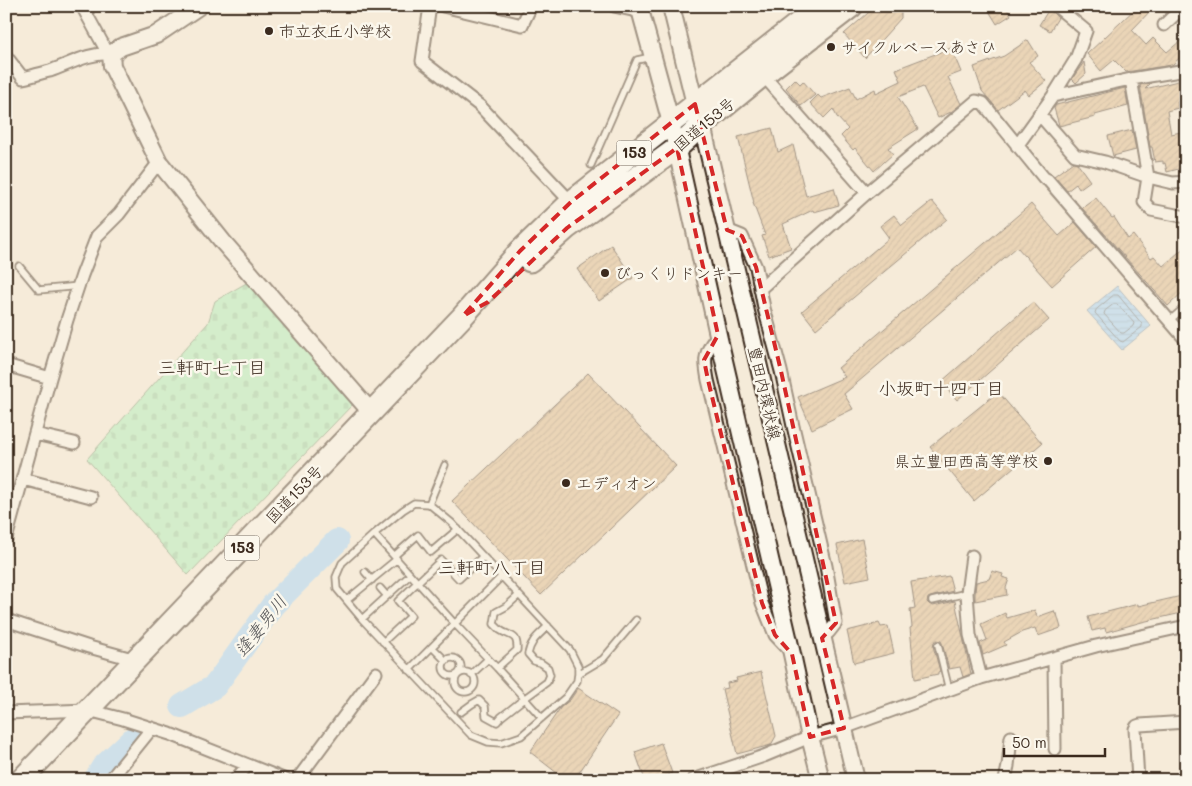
<svg xmlns="http://www.w3.org/2000/svg" width="1192" height="786" viewBox="0 0 1192 786" font-family="Mali,'Klee One',sans-serif">
	<defs>
		<pattern id="cemetery-stones" width="16" height="16" patternUnits="userSpaceOnUse" patternTransform="scale(1.25)"><rect width="16" height="16" fill="#acf0ba"/><path d="M2 7V4a2 2 0 0 1 4 0v3zM10 15v-3a2 2 0 0 1 4 0v3z" fill="#95ce9f"/></pattern>
		<pattern id="water-rules" width="6" height="5" patternUnits="userSpaceOnUse" patternTransform="scale(1.25)"><rect width="6" height="5" fill="#a0d3fd"/><path d="M0 2.5h6" fill="none" stroke="#8bb5d8"/></pattern>
		<pattern id="building-hatch" width="6" height="6" patternUnits="userSpaceOnUse" patternTransform="scale(1.25)"><rect width="6" height="6" fill="#dcba8e"/><path d="M-1 1l2-2M0 6l6-6M5 7l2-2" fill="none" stroke="#b49773"/></pattern>
	</defs>
	<rect width="100%" height="100%" fill="#f5ebd9"/>
	<filter id="ink" filterUnits="userSpaceOnUse"><feTurbulence type="fractalNoise" baseFrequency=".02" numOctaves="2"/><feDisplacementMap in="SourceGraphic" scale="10" xChannelSelector="R" yChannelSelector="G"/><feConvolveMatrix kernelMatrix="1 2 1 2 8 2 1 2 1" color-interpolation-filters="sRGB"/></filter>
	<g filter="url(#ink)">
		<path fill="url(#cemetery-stones)" stroke="#748d6c" d="M248 282 355 402 188 575 87 459 208 323 215 301Z"/>
		<path fill="url(#water-rules)" stroke="#788fa4" d="M1117 286 1151 326 1122 350 1087 311Z"/>
		<g fill="none" stroke-linecap="round" stroke-linejoin="round">
			<path stroke="#636e77" stroke-width="1" d="M1114 295H1118L1142 324V327L1123 342 1120 341 1095 313 1096 310Z
				M1114 304H1117L1134 323 1133 326 1124 333H1121L1104 314 1105 311Z"/>
			<path stroke="#a0d3fd" stroke-width="24" d="M182 706 215 686 273 605 337 541
				M95 780 103 767 134 738"/>
		</g>
		<path fill="url(#building-hatch)" stroke="#3b2a1e" d="M876 6H901V18L865 58 844 34Z
			M986 6H1005L1011 15 997 24Z
			M1138 6H1155L1132 30 1146 45 1153 38 1167 52 1186 36V52L1172 65 1126 72 1114 60 1101 71 1087 54Z
			M1049 9 1058 18 1050 31 1039 25Z
			M1028 40 1038 56 1029 62 1046 81 1029 95 1025 90 998 110 982 91 974 67 1004 56Z
			M951 48 961 72 948 77 961 104 951 112 938 118 923 87 898 97 918 129 888 148 893 154 874 171 855 148 853 150 841 136 848 129 837 117 833 109 824 118 810 103 818 95 821 98 850 87 856 99 875 89 876 93 901 81 896 69Z
			M1084 62 1086 74 1076 83 1072 79Z
			M795 79 800 84 803 81 815 95 801 106 786 88Z
			M1186 79V99L1177 101 1178 108 1167 111 1171 134 1186 131V167L1167 172 1165 163 1163 164V161L1155 162 1152 147H1150L1140 85 1151 83 1145 89Z
			M1125 88 1128 106 1095 115V117L1059 126V125L1054 108 1056 105Z
			M772 128 778 152 793 145 806 196 834 188 839 205 814 212 813 210 783 224 791 248 769 256 762 236 765 235 753 203H754L738 137Z
			M1132 130 1136 150 1113 156 1108 136Z
			M1073 162 1077 163 1090 181 1079 189 1076 184 1067 191 1054 176Z
			M1096 198 1112 218 1114 217 1128 239 1133 235 1151 258 1154 256 1163 266 1186 246V289L1168 306 1082 208Z
			M932 201 947 219 816 329 802 311 889 238 880 226 894 215 902 225Z
			M1031 204 1059 236 1075 222 1096 247 1052 286 1017 247 844 394 853 409 812 429 798 397 845 377 838 368Z
			M611 245 633 278 599 301 577 269Z
			M1033 302 1049 320 957 400 941 382Z
			M588 373 676 466 541 595 452 501Z
			M998 392 1042 443 974 501 930 447Z
			M862 539 870 577 845 582 837 545Z
			M992 571 1003 574 1002 577 1009 579 1006 588 1007 595 975 601V593L976 582 989 579Z
			M949 576 953 591 930 597 928 598 927 602 929 604 933 606 955 601 971 674 963 677 960 667 949 669 942 643 941 641 937 640 934 642 933 646 940 671 938 672V674L915 679 910 628 912 627 910 609 915 608 911 582Z
			M1186 595V612L1142 622 1106 632 1105 628 1092 631 1088 617 1138 604V606Z
			M1035 610 1037 617 1054 611 1055 614H1057L1061 628 1038 636 1035 628 1022 632 1004 642 1006 645 983 655 980 643 987 640 981 624 1005 613 1007 618Z
			M879 623 881 627 888 626 894 653 854 663 847 631Z
			M761 672 776 736 771 745 737 754 722 689 728 688 727 683 737 681 736 678Z
			M578 688 618 715 574 780H566L530 752 561 707 570 700Z
			M661 743 672 773 655 780H645L635 752Z"/>
		<g fill="none" stroke-linecap="round" stroke-linejoin="round">
			<g stroke="#3b2a1e" stroke-width="9">
				<path id="lane" d="M591 165 637 60 651 57
					M19 266 39 290 79 286
					M1169 321 1186 306
					M414 503 429 504 452 523 570 650 578 666V674L577 681 566 697 521 736 501 743 488 742 471 735 362 619 337 589 336 577 342 563 374 534 403 510Z
					M429 504 445 465
					M374 534 455 624 497 668 542 718
					M394 556 418 535 431 552 458 529
					M365 572 372 580
					M380 588 387 596
					M347 600 397 559
					M932 601 967 593
					M362 619 410 575
					M383 642 411 616 398 601 441 560 459 579 483 556
					M938 645 949 690
					M432 647 446 661
					M443 667a9 9 0 1 1 18 0a9 9 0 1 1-18 0Z
					M497 668 517 650C518 633 510 637 500 630 498 628 496 626 494 624L496 612 507 606 519 595
					M409 670 501 577
					M455 682a10 10 0 1 1 20 0a10 10 0 1 1-20 0Z
					M578 674 603 659 636 620
					M471 675 488 659
					M461 712 472 704 479 700 485 706 486 716 497 722 501 717 525 698 547 682 550 675 548 668 541 663 534 661 528 654C531 640 538 636 548 626"/>
			</g>
			<g stroke="#3b2a1e" stroke-width="15">
				<path id="street" d="M82 6 105 48 111 54
					M430 6 422 61 480 106 571 202
					M443 6 522 25 531 6
					M614 6 641 12
					M1164 25 1184 6
					M6 56 23 78C32 76 41 73 50 71 70 64 90 52 111 54
					M763 75 867 193 976 101 983 103 1044 178 1048 180 1186 340
					M1131 79 1148 177 1144 202 1151 210 1186 217
					M1053 96 1131 79 1186 70
					M1039 114 1075 155 1105 162 1148 177 1173 183 1186 182
					M1017 146 1053 96 1076 59 1086 31 1056 6
					M727 230 742 236 756 267 764 308 781 371 793 426 826 566 836 623 829 632 822 638
					M760 289 867 193
					M719 339 714 340C703 355 705 363 708 380L762 603 775 635 791 652
					M6 365 50 378
					M35 434 74 443
					M23 479 91 497
					M6 539 50 378 67 320 82 275 97 236 119 214 159 162
					M972 556 967 593 970 635 981 678
					M6 620 89 647 136 660
					M1054 659 1055 749
					M6 713 88 710 123 719 170 734 286 780
					M110 780 152 728
					M235 780 248 765
					M297 780 376 673
					M693 780 764 756 810 737 844 728 981 678 1096 646 1186 626
					M1005 780 1008 766 1011 737
					M1138 780 1135 729 1137 726 1140 725 1186 722"/>
			</g>
			<g stroke="#3b2a1e" stroke-width="20">
				<path id="secondary" d="M199 6 156 35 121 47 111 54 112 66 159 162 223 242 371 412
					M639 6 671 123 719 339 792 654 810 737 821 780
					M671 6 695 104 702 125 856 780"/>
			</g>
			<g stroke="#3b2a1e" stroke-width="25">
				<path id="highway" d="M530 261 567 228 677 148 702 125 763 75 852 6
					M21 780 463 316 520 251 571 202 820 6"/>
			</g>
			<use href="#lane" stroke="#fbf7ec" stroke-width="5.5"/>
			<use href="#street" stroke="#fbf7ec" stroke-width="11"/>
			<use href="#secondary" stroke="#fbf7ec" stroke-width="16"/>
			<use href="#highway" stroke="#fbf7ec" stroke-width="21"/>
		</g>
	</g>
	<path d="M0 0H1192V786H0ZM695 104 727 230 742 236 756 267 781 371 836 623 822 638 844 728 810 737 792 654 775 635 762 603 708 380 704 360 718 335 677 148 567 228 488 302 463 316 520 251 571 202Z" fill="#f5ebd9" fill-opacity=".55" fill-rule="evenodd"/>
	<path fill="none" stroke="#d62828" stroke-width="4" stroke-dasharray="10 6" stroke-linejoin="round" d="M695 104 727 230 742 236 756 267 781 371 836 623 822 638 844 728 810 737 792 654 775 635 762 603 708 380 704 360 718 335 677 148 567 228 488 302 463 316 520 251 571 202Z"/>
	<g fill="#3b2a1e" stroke="#fbf7ec" stroke-width="2">
		<circle cx="269" cy="31" r="5"/>
		<circle cx="831" cy="47" r="5"/>
		<circle cx="605" cy="273" r="5"/>
		<circle cx="1048" cy="461" r="5"/>
		<circle cx="566" cy="483" r="5"/>
	</g>
	<g text-anchor="middle" stroke-width="5" stroke-linejoin="round" paint-order="stroke">
		<g fill="#fbf7ec" stroke="#75685c" stroke-width="1">
			<rect x="616.5" y="140.5" width="35" height="25" rx="4"/>
			<rect x="224.5" y="535.5" width="35" height="25" rx="4"/>
		</g>
		<g font-size="15" font-weight="bold" fill="#3b2a1e">
			<text x="634" y="158">153</text>
			<text x="242" y="553">153</text>
		</g>
		<g font-size="16" fill="#3b2a1e" stroke="#fbf7ec" text-anchor="start">
			<text x="279" y="37">市立衣丘小学校</text>
			<text x="841" y="53">サイクルベースあさひ</text>
			<text x="615" y="279">びっくりドンキー</text>
			<text x="1038" y="467" text-anchor="end">県立豊田西高等学校</text>
			<text x="576" y="489">エディオン</text>
		</g>
		<g font-size="16" fill="#3b2a1e" stroke="#fbf7ec">
			<text transform="translate(704 124) rotate(-40)" y="6">国道153号</text>
			<text transform="translate(765 393) rotate(77)" y="6">豊田内環状線</text>
			<text transform="translate(294 494) rotate(-46)" y="6">国道153号</text>
		</g>
		<g font-size="18" fill="#3b2a1e" stroke="#fbf7ec">
			<text x="212" y="374">三軒町七丁目</text>
			<text x="941" y="395">小坂町十四丁目</text>
			<text x="492" y="574">三軒町八丁目</text>
		</g>
		<g font-size="18" font-style="italic" fill="#545456" stroke="#fbf7ec">
			<text transform="translate(261 626) rotate(-52)" y="6">逢妻男川</text>
		</g>
	</g>
	<rect width="1192" height="786" fill="none" stroke="#fbf7ec" stroke-width="25"/>
	<rect x="12" y="12" width="1167" height="761" fill="none" stroke="#3b2a1e" stroke-width="2" filter="url(#ink)"/>
	<path d="M1004 748v8h101v-8" fill="none" stroke="#3b2a1e" stroke-width="2.5"/>
	<text x="1012" y="748" font-size="15" fill="#3b2a1e" stroke="#fbf7ec" stroke-width="4" paint-order="stroke">50 m</text>
</svg>
